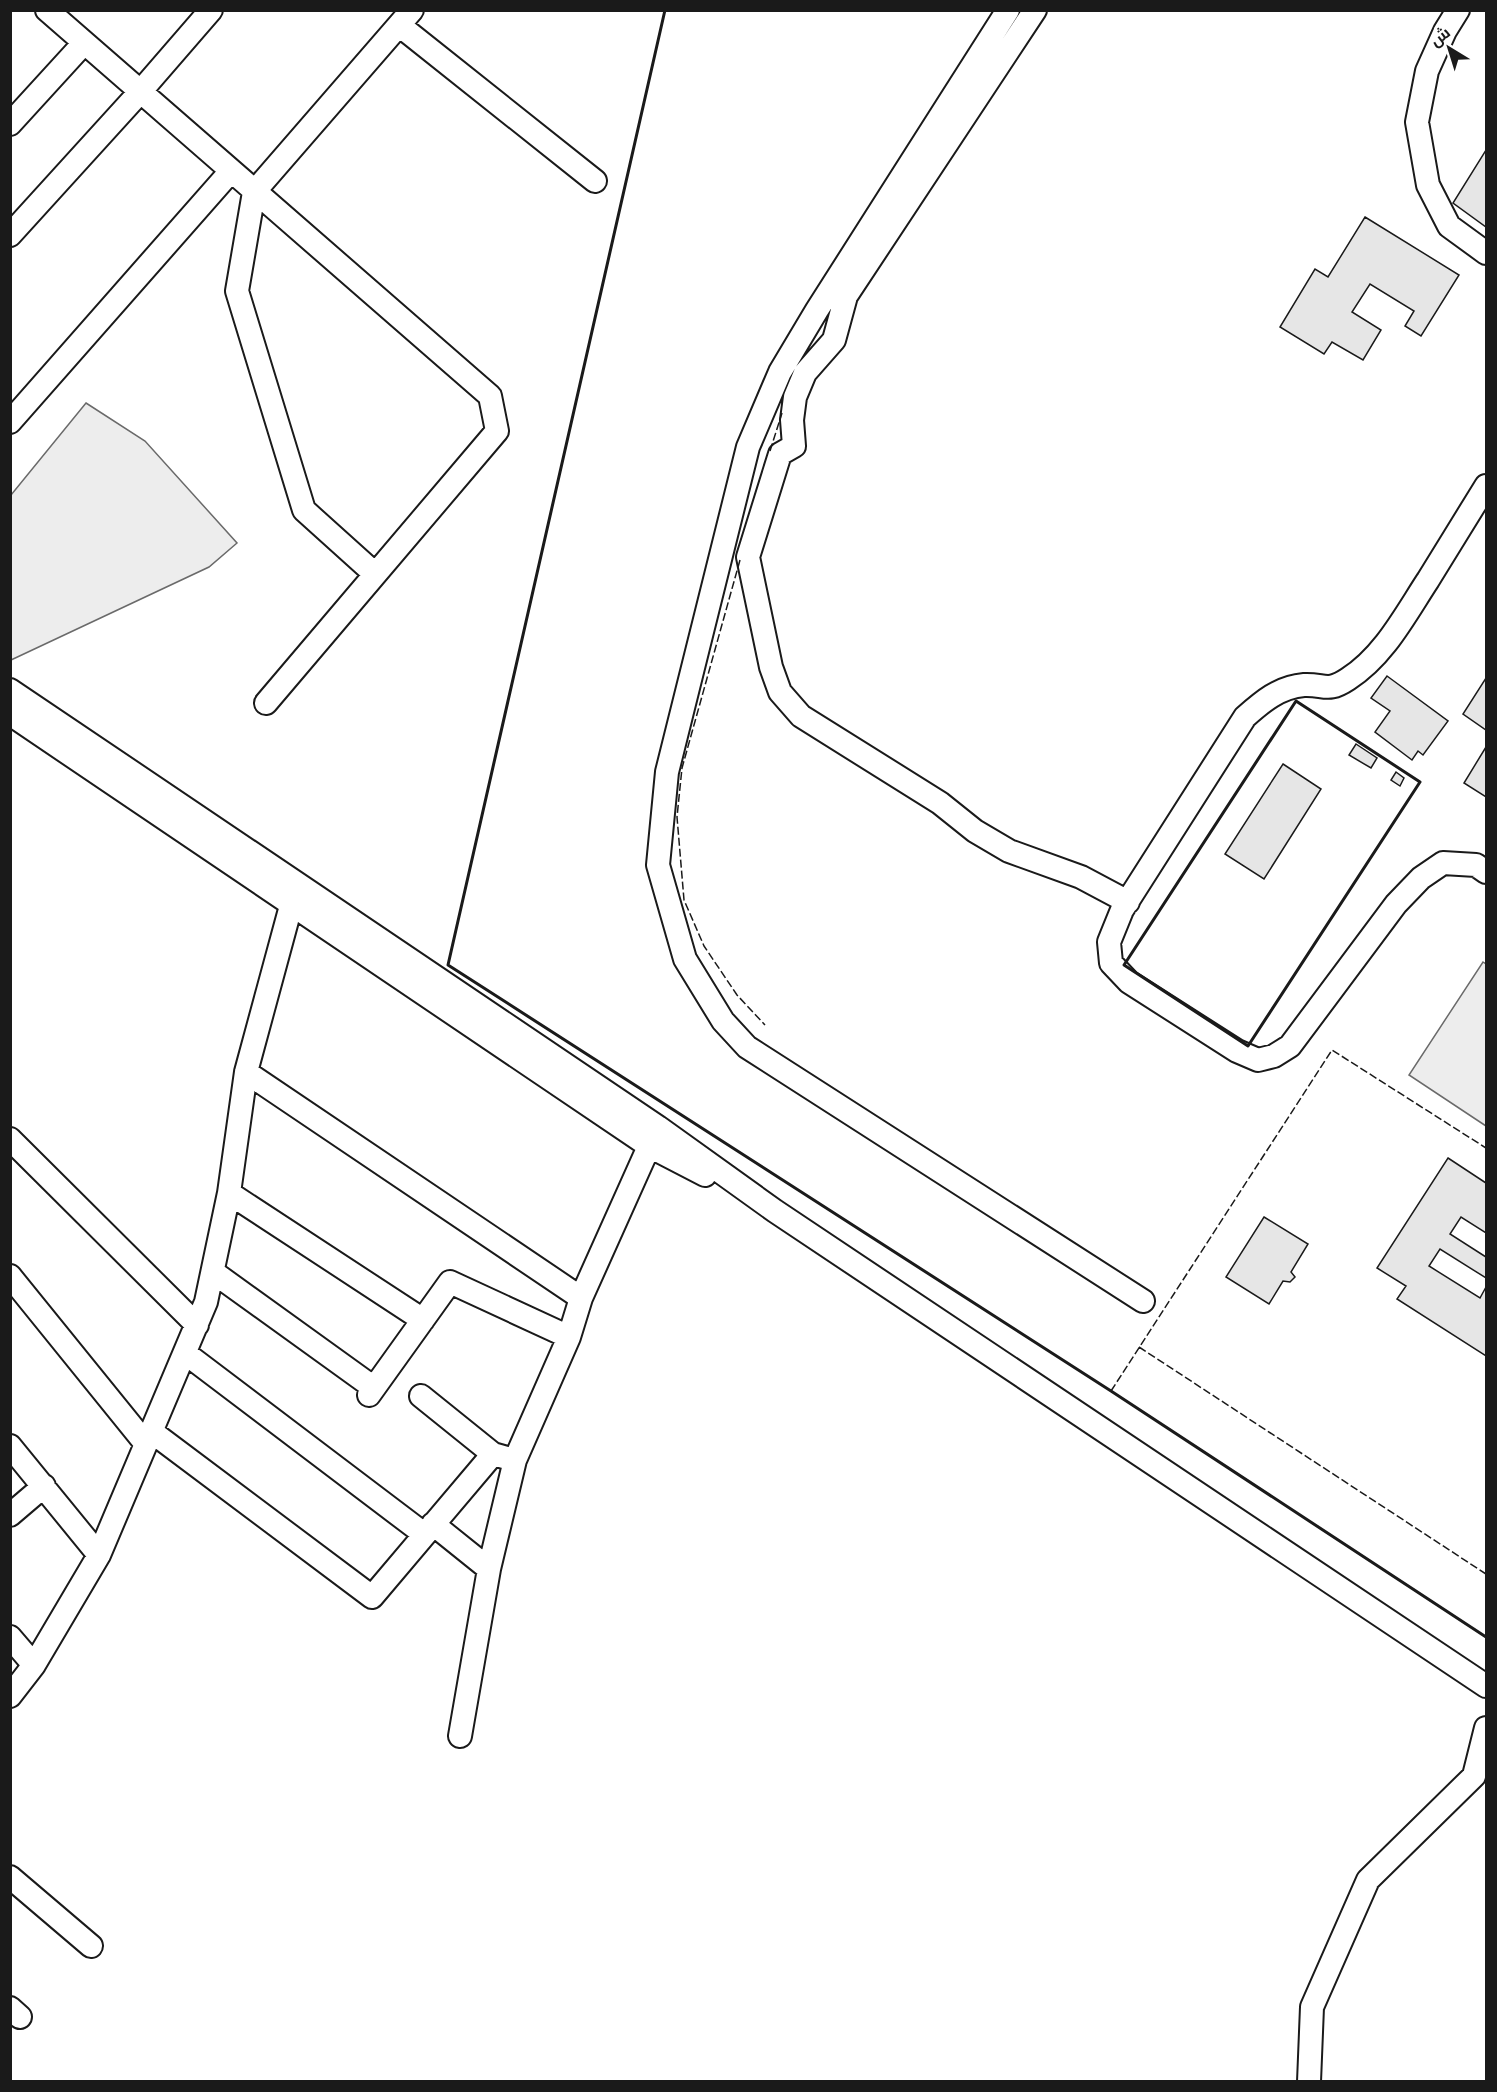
<svg xmlns="http://www.w3.org/2000/svg" width="1497" height="2092" viewBox="0 0 1497 2092" font-family="Roboto,Cairo,sans-serif">
	<rect width="100%" height="100%" fill="#fff"/>
	<path fill="#ededed" stroke="#6a6a6a" stroke-width="1.5" d="M86 403 145 441 237 543 209 567 11 660V495Z
		M1483 962 1486 964V1126L1409 1075Z"/>
	<path fill="#e6e6e6" stroke="#1a1a1a" stroke-width="1.5" d="M1486 150V227L1453 203Z
		M1365 217 1459 275 1421 336 1405 326 1414 311 1370 284 1352 312 1381 330 1363 360 1332 342 1324 354 1280 327 1315 269 1328 277Z
		M1387 676 1448 721 1423 755 1418 751 1412 760 1375 732 1390 711 1371 698Z
		M1486 678V730L1463 714Z
		M1356 744 1377 758 1371 768 1349 755Z
		M1486 747V797L1464 783Z
		M1283 764 1321 789 1264 879 1225 854Z
		M1396 772 1404 778 1400 786 1391 780Z
		M1448 1158 1486 1183V1233L1461 1217 1450 1234 1486 1257V1278L1440 1249 1429 1266 1480 1298 1486 1287V1356L1397 1299 1406 1286 1377 1268Z
		M1264 1217 1308 1244 1291 1272 1295 1277 1290 1282 1283 1281 1269 1304 1226 1277Z"/>
	<g fill="none" stroke-linecap="round" stroke-linejoin="round">
		<g stroke="#1a1a1a" stroke-width="26">
			<path id="minor" d="M47 10 490 396 497 431 266 703
				M1008 10 817 310 780 372 748 447 667 772 658 865 685 959 723 1021 747 1047 1143 1301
				M1035 10 846 296 834 340 805 373 795 397 792 420 794 446 780 454 748 557 771 667 780 692 801 716 940 803 975 831 1009 851 1081 877 1128 902
				M1458 10 1445 31 1427 71 1417 122 1428 185 1449 226 1486 253
				M399 25 595 181
				M10 124 84 43
				M10 235 140 92 211 10
				M10 422 231 171
				M1486 486C1467 517 1447 549 1428 580 1405 615 1384 656 1348 679 1327 693 1325 684 1304 685 1279 687 1262 702 1245 717L1122 910 1109 942 1111 963 1129 982 1237 1051 1258 1060 1274 1056 1290 1046 1396 904 1421 878 1443 863 1476 865 1486 872
				M375 574 304 510 237 291 254 192 412 10
				M10 690 658 1127 775 1211 1486 1686
				M10 714 649 1146 705 1175
				M246 1072 581 1298
				M10 1139 197 1325
				M229 1193 423 1320
				M213 1272 374 1388
				M10 1276 146 1444
				M185 1353 424 1534
				M369 1395 450 1282 569 1337
				M421 1396 493 1454 507 1458
				M152 1432 372 1597 493 1454
				M10 1446 99 1555
				M10 1515 44 1486
				M433 1524 489 1569
				M10 1637 34 1665
				M10 1696 34 1665 99 1555 206 1302 229 1193 246 1072 295 891
				M460 1736 489 1569 515 1460 569 1337 581 1298 655 1133
				M10 1877 91 1946
				M10 2008 20 2017
				M1309 2082 1312 2007 1368 1880 1474 1776 1486 1728"/>
		</g>
		<use href="#minor" stroke="#fff" stroke-width="22"/>
		<path stroke="#1a1a1a" stroke-width="1.5" stroke-dasharray="8 3" stroke-linecap="butt" d="M770 451 782 413
			M740 560 682 768 677 817 684 900 704 946 737 995 765 1025
			M1139 1347 1486 1574
			M1111 1391 1332 1050 1486 1148"/>
		<path stroke="#1a1a1a" stroke-width="3" d="M665 10 448 965 1111 1391 1486 1637
			M1296 701 1420 782 1248 1046 1124 965Z"/>
	</g>
	<rect width="1497" height="2092" fill="none" stroke="#1a1a1a" stroke-width="24"/>
	<g transform="translate(1449 48) rotate(322)" stroke="#ffffff" stroke-width="4.5" paint-order="stroke">
	<path d="M0-4.5L10 22L0 15L-10 22Z" fill="#1a1a1a"/>
	<text y="-9" font-size="16" font-weight="bold" text-anchor="middle" fill="#1a1a1a">ش</text>
	</g>
</svg>
